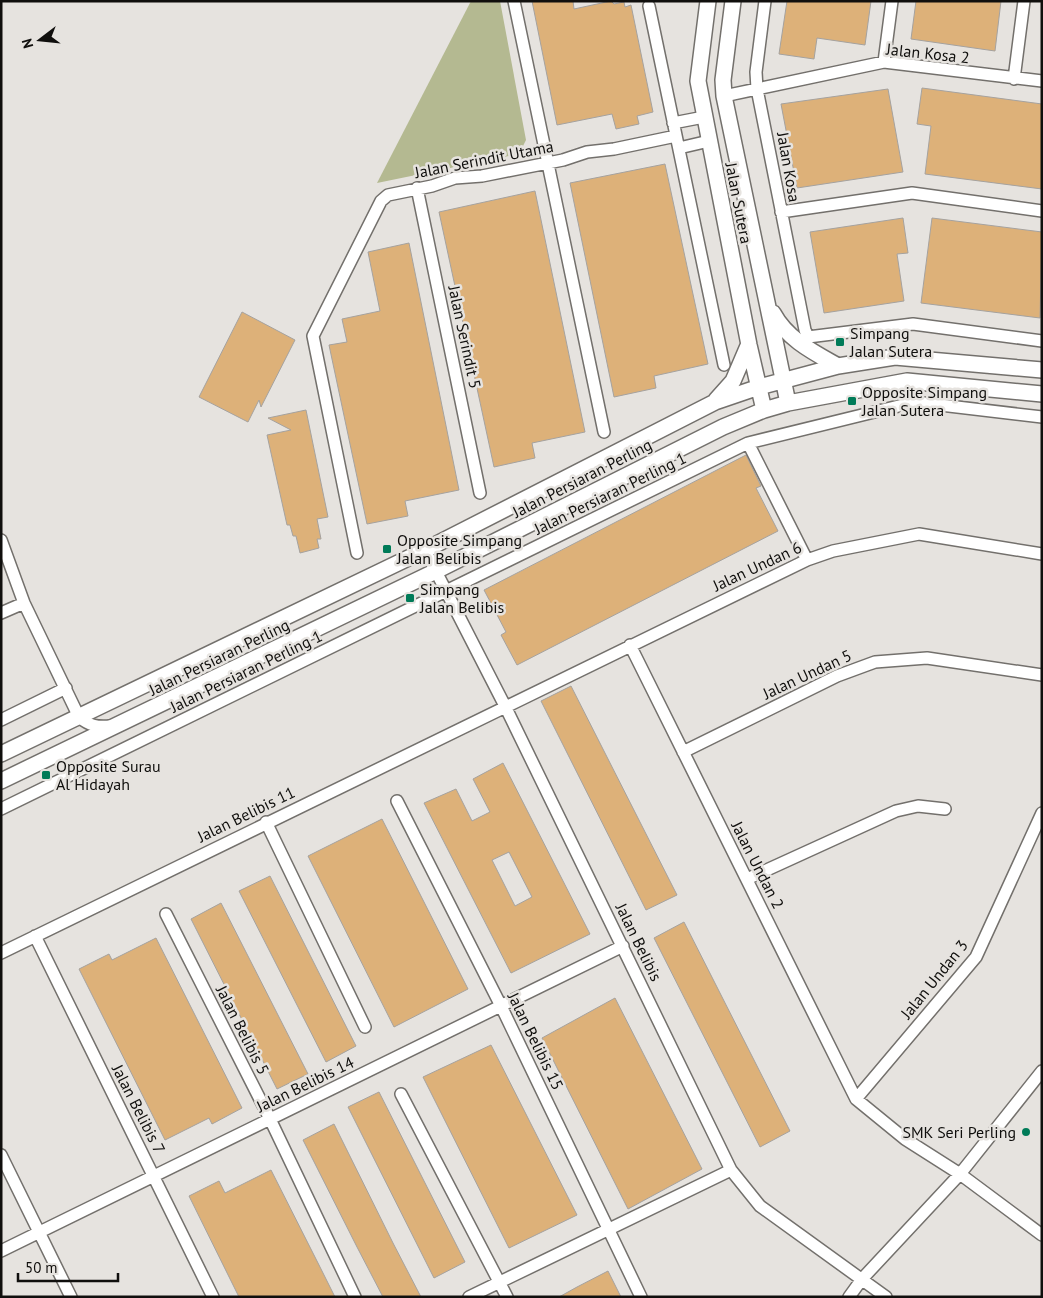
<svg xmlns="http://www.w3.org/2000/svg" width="1043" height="1298" viewBox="0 0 1043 1298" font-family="'PT Sans',sans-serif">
	<rect width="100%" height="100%" fill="#e6e3df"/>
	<path fill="#b4b991" d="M471 1H500L526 140 519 154 377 183Z"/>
	<path fill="#ddb179" stroke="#a5a29f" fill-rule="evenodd" d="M532 1H573L574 9 611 1 614 4 624 2 625 7 631 5 653 112 637 116 639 124 616 129 612 114 557 125Z
		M787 1H871L865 45 817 38 814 59 779 54Z
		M916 1H1001L995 51 911 39Z
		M922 88 1042 104V189L925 174 931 126 917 124Z
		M888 89 903 172 797 188 781 104Z
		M665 164 708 364 654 376 656 388 614 397 570 183Z
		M535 191 585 432 532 443 535 458 494 467 439 212Z
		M903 218 908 253 897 254 904 301 824 313 810 232Z
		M932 218 1042 232 1040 318 921 303Z
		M409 243 459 490 405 501 408 516 367 524 329 345 347 342 342 319 380 311 368 252Z
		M242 312 295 340 261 407 259 400 248 422 199 397Z
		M306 410 328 517 317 519 321 539H317L319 548 300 553 296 536H293L290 525H287L267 435 291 430 268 418Z
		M746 455 761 486 756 488 778 531 517 665 501 635 506 632 484 590Z
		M571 686 677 895 646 910 541 701Z
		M503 763 590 934 511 973 424 803 456 789 472 821 490 812 473 779ZM509 852 532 897 515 906 492 860Z
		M382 819 468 989 394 1027 308 856Z
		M270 876 356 1046 326 1062 239 891Z
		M221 903 308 1074 277 1089 191 919Z
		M684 922 790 1131 760 1147 654 938Z
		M156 938 242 1108 212 1124 209 1118 165 1140 79 969 109 954 112 960Z
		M615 998 702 1169 628 1209 542 1038Z
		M491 1045 577 1215 509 1248 423 1077Z
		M379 1092 465 1262 434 1278 348 1107Z
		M334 1124 393 1243 421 1297H383L357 1247 303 1140Z
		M271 1170 320 1267 335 1297H239L189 1196 219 1181 225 1193Z
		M608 1271 621 1297H559L577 1287Z"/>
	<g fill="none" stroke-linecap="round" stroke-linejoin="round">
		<g stroke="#73706c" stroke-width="14">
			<path id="street" d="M514 1 604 432
				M765 1 756 72 757 89 805 330 808 337 913 324 1042 341
				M649 6 724 365
				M884 62 892 1
				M1014 79 1024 1
				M724 96 884 62 1042 81
				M673 123 704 117
				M679 148 709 141
				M417 188 480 493
				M781 212 912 193 1042 211
				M748 443 807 560
				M1 540 24 603 79 717C90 726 97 727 110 726
				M425 550 505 706 731 1170 760 1206 886 1297
				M357 553 313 336 381 201 388 195 432 186 455 178 482 176 563 160 587 152 614 149 676 136
				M1 613 24 603
				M630 645 856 1099 905 1139 960 1174 1042 1235
				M1 720 66 688
				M683 752 837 676 875 662 927 658 1042 675
				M397 801 501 1006 641 1297
				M1 809 748 443 915 402 1042 417
				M266 822 365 1027
				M747 879 896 811 918 806 945 809
				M166 914 270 1119 355 1297
				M35 936 213 1297
				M1 953 807 560 833 551 919 534 1042 554
				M401 1094 507 1297
				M856 1099 976 957 1042 813
				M1 1155 71 1297
				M1 1251 623 946
				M469 1297 731 1170
				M849 1297 862 1279 960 1174 1042 1071"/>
		</g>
		<g stroke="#73706c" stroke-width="18">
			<path id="secondary" d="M708 1 698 81 749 345 764 410
				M733 1 723 80 724 96 788 403
				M773 313C787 339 813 352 838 366
				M716 400 733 381 748 346
				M1 754 425 550 715 402 759 387 838 366 895 357 1042 370
				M1 781 436 571 723 427 764 410 788 403 907 381 1042 394"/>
		</g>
		<use href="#street" stroke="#fff" stroke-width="11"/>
		<use href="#secondary" stroke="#fff" stroke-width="15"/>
	</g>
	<g fill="#007b58" stroke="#e6e3df" stroke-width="2">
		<rect x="835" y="337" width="10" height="10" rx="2.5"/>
		<rect x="847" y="396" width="10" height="10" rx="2.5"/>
		<rect x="382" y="544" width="10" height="10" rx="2.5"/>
		<rect x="405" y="593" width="10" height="10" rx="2.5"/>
		<rect x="41" y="770" width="10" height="10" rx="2.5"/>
		<circle cx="1026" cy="1132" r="5"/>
	</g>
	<g text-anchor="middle" stroke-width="5" stroke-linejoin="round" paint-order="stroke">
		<g font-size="16" fill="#100f0d" stroke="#e6e3df">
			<text transform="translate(928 53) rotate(6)" y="6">Jalan Kosa 2</text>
			<text transform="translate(484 159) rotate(-11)" y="6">Jalan Serindit Utama</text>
			<text transform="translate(789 167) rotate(80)" y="6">Jalan Kosa</text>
			<text transform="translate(739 203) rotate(79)" y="6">Jalan Sutera</text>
			<text transform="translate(465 337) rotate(78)" y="6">Jalan Serindit 5</text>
			<text transform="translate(582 478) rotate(-27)" y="6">Jalan Persiaran Perling</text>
			<text transform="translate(610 493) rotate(-26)" y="6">Jalan Persiaran Perling 1</text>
			<text transform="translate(757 566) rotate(-25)" y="6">Jalan Undan 6</text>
			<text transform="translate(219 657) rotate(-26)" y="6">Jalan Persiaran Perling</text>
			<text transform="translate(246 671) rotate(-26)" y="6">Jalan Persiaran Perling 1</text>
			<text transform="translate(807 674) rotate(-25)" y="6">Jalan Undan 5</text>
			<text transform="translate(246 814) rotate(-26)" y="6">Jalan Belibis 11</text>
			<text transform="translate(758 865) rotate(63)" y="6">Jalan Undan 2</text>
			<text transform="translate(639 942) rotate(64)" y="6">Jalan Belibis</text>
			<text transform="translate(934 979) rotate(-51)" y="6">Jalan Undan 3</text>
			<text transform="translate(243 1030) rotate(63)" y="6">Jalan Belibis 5</text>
			<text transform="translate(536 1041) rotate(64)" y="6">Jalan Belibis 15</text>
			<text transform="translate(305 1084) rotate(-26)" y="6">Jalan Belibis 14</text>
			<text transform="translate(139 1109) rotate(63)" y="6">Jalan Belibis 7</text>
		</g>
		<g font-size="16" fill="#100f0d" stroke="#e6e3df" text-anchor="start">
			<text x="850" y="339">Simpang<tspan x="850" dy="18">Jalan Sutera</tspan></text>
			<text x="862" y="398">Opposite Simpang<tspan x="862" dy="18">Jalan Sutera</tspan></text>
			<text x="397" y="546">Opposite Simpang<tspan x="397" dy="18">Jalan Belibis</tspan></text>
			<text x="420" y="595">Simpang<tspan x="420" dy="18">Jalan Belibis</tspan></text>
			<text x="56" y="772">Opposite Surau<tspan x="56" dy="18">Al Hidayah</tspan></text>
			<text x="1016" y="1138" text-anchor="end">SMK Seri Perling</text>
		</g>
	</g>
	<rect width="1043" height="1298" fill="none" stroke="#100f0d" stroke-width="5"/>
	<g transform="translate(40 40) rotate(254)" stroke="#e6e3df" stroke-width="4" paint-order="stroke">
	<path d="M0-4L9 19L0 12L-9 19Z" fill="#100f0d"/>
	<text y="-8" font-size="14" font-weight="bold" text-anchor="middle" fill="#100f0d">N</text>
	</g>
	<path d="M18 1273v8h100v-8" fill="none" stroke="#100f0d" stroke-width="2.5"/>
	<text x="25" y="1273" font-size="15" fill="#100f0d" stroke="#e6e3df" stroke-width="4" paint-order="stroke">50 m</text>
</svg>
